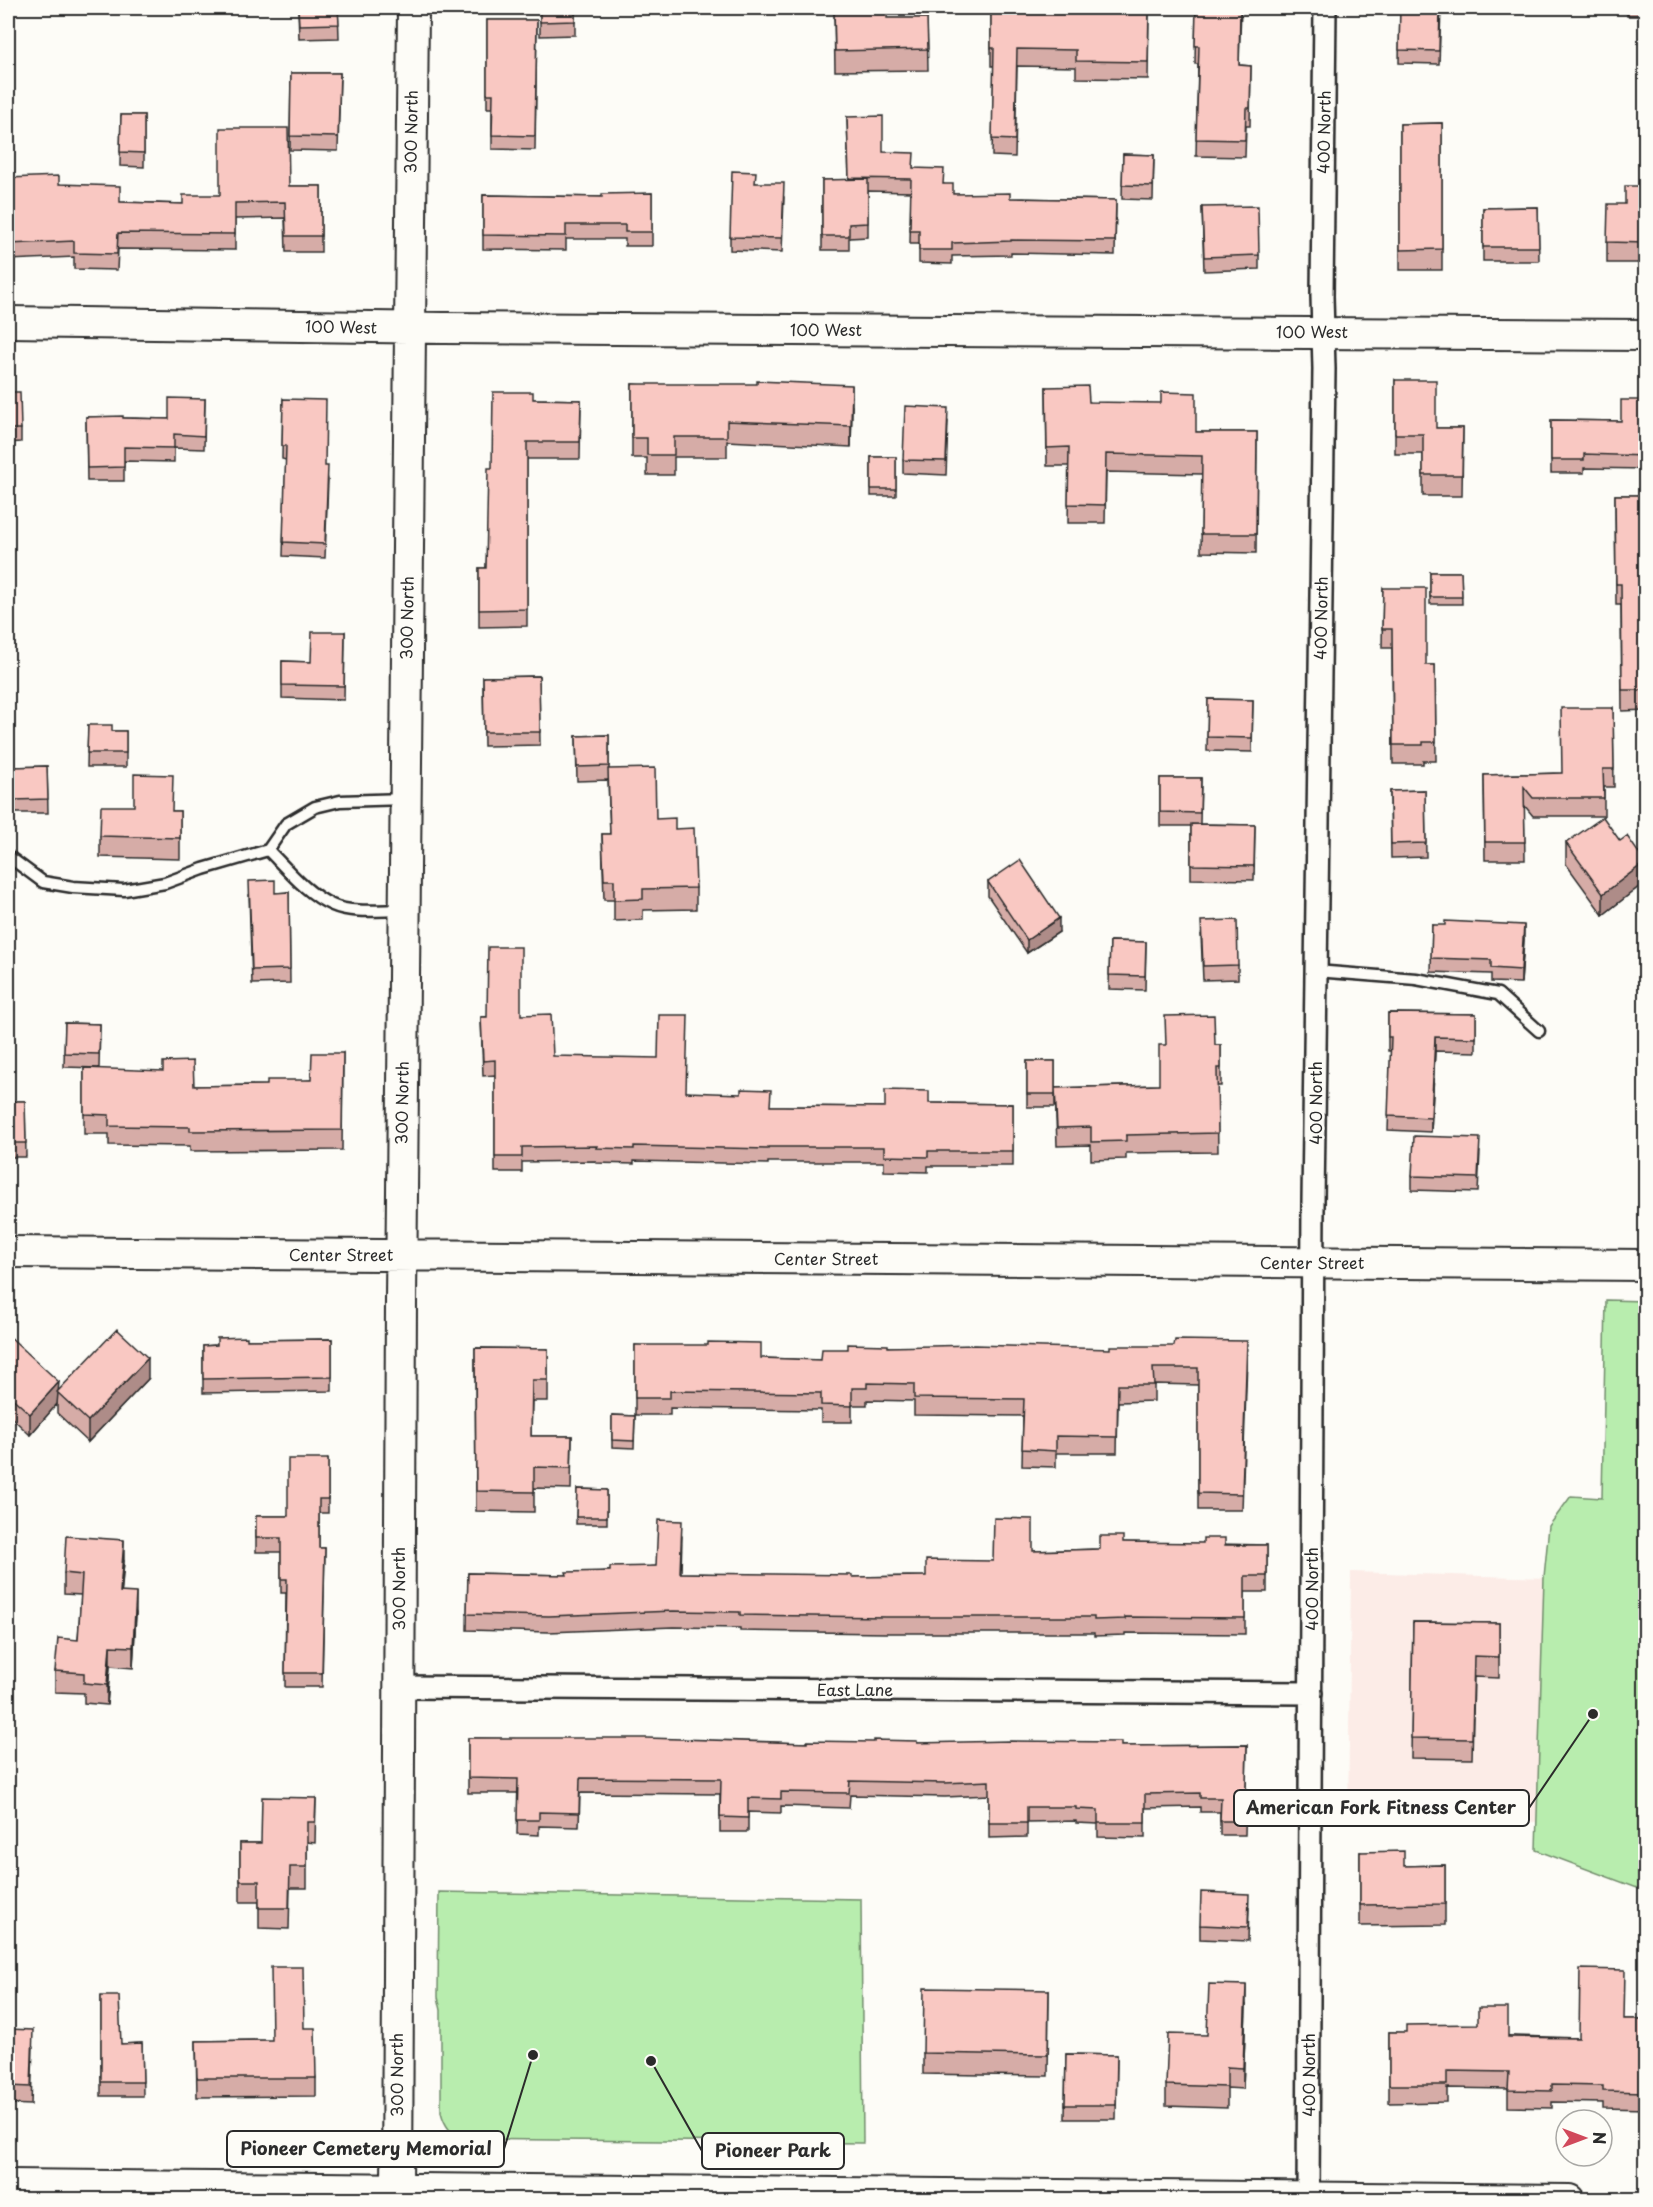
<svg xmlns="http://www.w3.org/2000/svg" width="1653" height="2207" viewBox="0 0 1653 2207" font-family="'Playpen Sans',sans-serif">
	<rect width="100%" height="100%" fill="#fdfcf7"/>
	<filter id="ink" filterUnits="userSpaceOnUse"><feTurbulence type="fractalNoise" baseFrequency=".0167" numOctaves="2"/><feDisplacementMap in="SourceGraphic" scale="12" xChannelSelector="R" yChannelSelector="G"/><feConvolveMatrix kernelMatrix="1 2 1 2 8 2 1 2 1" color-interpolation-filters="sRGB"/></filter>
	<g filter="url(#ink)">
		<path fill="#fcece7" d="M1351 1572 1548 1578 1546 1822 1348 1820Z"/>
		<path fill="#b8edae" stroke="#728c6c" stroke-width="1.5" d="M1606 1300 1645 1301V1891L1536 1850 1544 1577 1549 1526 1571 1496 1602 1498Z
			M439 1892 861 1899 863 2143 462 2139C450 2134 444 2124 441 2112V2010L438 1997Z"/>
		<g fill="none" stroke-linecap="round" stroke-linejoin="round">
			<g stroke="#2b2b2b" stroke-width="15">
				<path id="lane" d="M268 850C287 869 307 894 332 905 352 914 381 910 402 910
					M8 856 43 882 73 887 124 890 165 883 203 869 268 850 286 824 315 807 340 801 405 799
					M1316 971 1416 979 1498 994 1539 1031"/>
			</g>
			<g stroke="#2b2b2b" stroke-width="26">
				<path id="street" d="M399 1687 1311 1693
					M1308 2200 1313 1202 1324 369 1322 296 1325 8"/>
			</g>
			<g stroke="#2b2b2b" stroke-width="34">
				<path id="secondary" d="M8 322 444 328 1646 335
					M8 1252 1646 1265
					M8 2185 1570 2200
					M397 2200 401 1301 413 8"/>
			</g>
			<use href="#lane" stroke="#fdfcf7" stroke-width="10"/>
			<use href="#street" stroke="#fdfcf7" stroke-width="21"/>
			<use href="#secondary" stroke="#fdfcf7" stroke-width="30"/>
		</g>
		<path fill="#d6aca7" stroke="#2b2b2b" stroke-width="1.5" d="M298 8H338L339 38 299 39Z
			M540 8H575V35L540 36Z
			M834 8 887 18H927L928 70 835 71Z
			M991 8H1149L1148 79 1076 78V67L1017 66 1015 157 992 156 994 66H991Z
			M1196 8H1241L1239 65 1251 66 1250 126H1246L1245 157 1196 156 1198 64H1195Z
			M1400 8H1441L1439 64 1399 63Z
			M1627 8H1646V45H1641V16H1627Z
			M487 20H537L535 150 492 149V108H487Z
			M291 73H340L338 151 290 150Z
			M1643 76H1646V156H1644Z
			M121 115H144V167L120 166Z
			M847 117 883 152 944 184 953 194 1010 198 1116 200 1115 255 1011 253V255L952 256V264L919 263V244H910L911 192 868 191V237L849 238V250H822V180H849Z
			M1442 123V270H1400V124Z
			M1123 154 1154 155 1153 200 1122 199Z
			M756 183 784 197 782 252 730 250V237Z
			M59 184 120 202 183 204 220 195 289 186H321V252H286L285 218 235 219V250L118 249 117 270 74 269V257L9 260 8 195Z
			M1646 186V263H1607V242L1625 204Z
			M652 193V246H625V239H566V250L483 249V195L602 197Z
			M1202 207 1259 255V269L1204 271Z
			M1538 207 1539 261H1483V208Z
			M1395 380 1436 428H1463L1462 496H1423V454H1395Z
			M632 384 852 406 851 447 727 441V457H674V475H647V458H632Z
			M1046 387 1089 402 1196 432H1257L1256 553 1201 552 1202 474 1106 472 1105 523H1068L1069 466H1047Z
			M8 392 21 429V442L8 443Z
			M205 399 204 449 174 448V462L124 461V481H87L86 417 169 419Z
			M283 399 325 466 328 480 325 558 283 556 286 460 282 459Z
			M533 399 581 400 580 459H527V626L479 627V568H486L492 468Z
			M1646 400V469L1584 468V473H1551V420L1621 421Z
			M948 422 946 475 903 473V460Z
			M871 457H896V496H871Z
			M1615 495H1646V710L1622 711 1621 605H1616Z
			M1430 572H1461L1462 604H1430Z
			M1383 588 1426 665H1435L1436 761H1423V764H1393L1392 648H1382Z
			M345 632 344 700 282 698V661L311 662Z
			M539 676 540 745 484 746 483 677Z
			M1208 699 1253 700 1252 752 1207 751Z
			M1613 708 1614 787H1604V816H1533L1524 805 1525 860H1485L1484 775 1562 773Z
			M88 725 112 731H126V767H87Z
			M609 735V769L656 819 675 829 696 888V909L643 910V920L614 921V900H604L602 834H610L608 780 577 781 576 736Z
			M47 766 48 813H14L13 767Z
			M1160 778H1201L1200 824 1255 825 1254 880 1191 879V826H1160Z
			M1425 790 1426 857 1391 858 1390 791Z
			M173 811H180V859L100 857V836Z
			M1620 841 1645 882 1603 915 1566 864V843Z
			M988 882 1059 932 1027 953 988 896Z
			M289 892 290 983 252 984 249 895Z
			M1432 925 1524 939 1521 983 1491 982V974L1431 972Z
			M1201 935 1238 965V979L1203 980Z
			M1110 941 1146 942 1145 990 1109 989Z
			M1388 1013 1476 1014V1052L1435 1051 1431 1132 1388 1130 1391 1051H1388Z
			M521 1015 553 1056 687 1092 770 1106 885 1107 929 1103 1013 1104V1166H928V1172L884 1171V1162H768V1164L634 1161V1164L596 1163V1161L522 1162V1172H495V1075L483 1076 481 1017Z
			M65 1023 100 1024 99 1068 64 1067Z
			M1215 1045H1221V1086H1217L1218 1152 1126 1153V1159L1091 1160V1145L1057 1146 1055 1088 1159 1085Z
			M343 1053 342 1150 190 1151V1146L109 1145V1134H84V1068L194 1086 267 1085 311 1080Z
			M1027 1061H1055V1107H1027Z
			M8 1101H25L26 1157H8Z
			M1480 1152 1478 1192 1412 1190V1176Z
			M8 1335 59 1391 148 1379 88 1442 57 1413V1404L30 1435 8 1414Z
			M332 1339V1391L203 1393V1346L217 1345 247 1340Z
			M635 1345 761 1358 821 1360 848 1349 888 1347 1247 1358 1242 1510H1198V1385L1154 1384V1401L1118 1402 1117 1453H1056V1467L1022 1466 1023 1416 914 1415V1401L867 1400V1405H852V1422H821V1410L670 1408V1415H635Z
			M475 1348 548 1349V1401H532L531 1436H572L571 1489 534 1488V1512L476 1511Z
			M612 1415 635 1416 634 1448 612 1447Z
			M328 1459V1513H319V1548H325L322 1687H285L286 1593H281V1552H256V1516H288Z
			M577 1489 607 1490V1524H576Z
			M682 1537 681 1573 852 1577 926 1576 993 1561 1033 1551 1100 1549 1123 1542 1267 1545V1592H1245V1634L1125 1633V1635L1094 1636V1633H886L740 1631V1628L673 1627 549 1632 467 1630 468 1573 567 1575 656 1566Z
			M124 1561 121 1592 136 1613 133 1668 110 1666 107 1705 84 1703V1693L55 1692V1671L78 1640 81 1595 64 1594V1573Z
			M1413 1622 1499 1623V1678L1474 1677 1472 1759 1411 1758Z
			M468 1738 807 1743H917L1121 1746 1247 1745 1245 1835H1220V1812H1200V1807L1145 1808V1838L1098 1837V1824L1076 1823V1821L1027 1822V1837L989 1838V1795L945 1797 850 1795 849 1808 781 1806V1813L748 1812V1832H720V1794L580 1793 579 1827 539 1826V1835L517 1834 518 1793H468Z
			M316 1798 315 1843 307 1842V1888H290L289 1929 259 1928V1902H240V1843H261Z
			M1360 1852 1404 1866 1445 1865V1925L1360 1926Z
			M1249 1908 1248 1941 1200 1939V1925Z
			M1049 1990 1048 2076 923 2074V2053Z
			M101 1996 121 2044 142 2043 143 2096H101Z
			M1246 2005 1243 2089 1227 2088V2108L1166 2106V2085L1207 2035Z
			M1624 2019H1646V2109L1603 2108V2103L1552 2102V2108L1508 2107V2089L1447 2088V2102L1389 2103V2032L1579 2038Z
			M304 2028 316 2078V2096L197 2097 196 2041 272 2040Z
			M8 2029 33 2047 31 2105 8 2104Z
			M1066 2054 1117 2055 1116 2119H1065Z"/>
		<path fill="#ae8c88" stroke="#2b2b2b" stroke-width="1.5" d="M852 385V406L851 447V426Z
			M1645 862V882L1603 915V894Z
			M1059 918V932L1027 953V940Z
			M1524 925V939L1521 983V970Z
			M1435 1037V1051L1431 1132V1118Z
			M148 1358V1379L88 1442V1421Z
			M59 1382 57 1404 30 1435V1414Z
			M124 1540V1561L120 1612V1592Z
			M136 1593V1613L133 1668V1647Z
			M110 1646V1666L107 1705V1685Z
			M1246 1985V2005L1243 2089V2068Z"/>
		<path fill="#f9c8c2" stroke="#2b2b2b" stroke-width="1.5" d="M298 8H338L339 24 299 25Z
			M540 8H575V21L540 22Z
			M834 8H887V18H927L928 49 835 51Z
			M991 8H1149L1148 62 1076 61V50L1017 49 1015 140 992 139 994 48H991Z
			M1196 8H1240L1239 65 1251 66 1250 108H1246L1245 140 1196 139 1199 46H1195Z
			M1400 8H1440L1439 51 1399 50Z
			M1642 8H1646V31H1641Z
			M487 20H537L535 136 492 135 493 94H487Z
			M291 73H340L338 137 290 136Z
			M1643 76H1646V142H1644Z
			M121 115H144V153L120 152Z
			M883 116V152L914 153 913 168 944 169 943 184H953V194L1010 193V198L1116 200 1115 241 1011 240V241L952 243V250H919V230H910L911 179 849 178 847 117Z
			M1442 123V249L1400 250V124Z
			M220 128H288L289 186H321V236H286L285 202 235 203V234L118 233 117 254 74 253V241L9 244 8 178 59 176V184L120 186V202L183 204V195H220Z
			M1123 154 1154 155 1153 186 1122 185Z
			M732 171 756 172 755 183H784L782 238 730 237Z
			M868 179V223L849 224V236H822V180Z
			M1625 186H1646V243L1607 242 1608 204H1625Z
			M652 193V232H625V225H566V236L483 235V195L602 197V194Z
			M1258 206 1259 255 1204 257 1202 207Z
			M1538 207 1539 247H1483V208Z
			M1395 380H1436V428H1463L1462 475H1423V434H1395Z
			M757 381 852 385 851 426 727 421V437H674V455H647V438H632V384H757Z
			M1088 386 1089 402 1161 403V392L1196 393V432H1257L1256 534H1201L1202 456 1106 454 1105 505 1068 504 1069 447 1047 448 1046 387Z
			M8 392H20L21 429H8Z
			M493 392H533V399L581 400 580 442H527V609L479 610V568H486L488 468H492Z
			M169 398 205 399 204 436 174 434V448L124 447V467L87 468 86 417 123 416V418L169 419Z
			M283 399 326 400 325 466H328L325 544 283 542 286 446H282Z
			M1621 400H1646V456L1584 454V460H1551V420L1621 421Z
			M905 406 948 408 946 461 903 460Z
			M871 457H896V489H871Z
			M1615 495H1646V690H1622L1621 584H1616Z
			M1430 572H1461L1462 597H1430Z
			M1383 588H1426V665H1435L1436 742H1423V745H1393L1392 629H1382Z
			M312 632H345L344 686 282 685V661L311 662Z
			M539 676 540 732H484L483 677Z
			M1208 699 1253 700 1252 738 1207 737Z
			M1561 708H1613L1614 769H1603L1604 798H1533L1524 787 1525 842H1485L1484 775 1562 773Z
			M88 725H112V731H126V753H87Z
			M609 735V766L577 767 576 736Z
			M47 766 48 799 14 800 13 767Z
			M655 768 656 819 675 818V829L694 828 696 888 643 889V899L614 900V880H604L602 834H610L608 769Z
			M134 774 173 775 172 811H180V838L100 836 101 806H134Z
			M1160 778H1201L1200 813 1160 812Z
			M1425 790 1426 843 1391 844 1390 791Z
			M1603 817 1620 841 1627 836 1645 862 1603 894 1566 843Z
			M1191 824 1255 825 1254 866 1191 865Z
			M1020 860 1059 918 1027 940 988 882Z
			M275 880V893L289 892 290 969 252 970 249 881Z
			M1237 920 1238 965 1203 966 1201 921Z
			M1445 921 1524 925 1521 970 1491 968V960L1431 958 1432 925H1445Z
			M1110 941 1146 942 1145 976 1109 975Z
			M488 947H521V1015L551 1014 553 1056 658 1058 659 1015H688L686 1092 741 1094V1089L771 1090 770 1106H783L885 1107V1090L929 1091V1103L1013 1104V1151H928V1157L884 1156V1147H768V1149L634 1146V1149L596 1148 597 1146 522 1147V1157H495V1060L483 1061 481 1017H487Z
			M1388 1013 1476 1014V1038L1435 1037 1431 1118 1388 1116 1391 1037H1388Z
			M1214 1015 1215 1045H1221V1068H1217L1218 1133 1126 1135V1141L1091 1142V1127L1057 1128 1055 1088 1159 1085V1045H1166L1165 1016Z
			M65 1023 100 1024 99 1054 64 1053Z
			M312 1053H343L342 1130 190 1131V1127L109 1126V1115L84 1114V1068L163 1071V1062L193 1061 194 1086 267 1085V1080H311Z
			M1027 1061H1055V1094H1027Z
			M8 1101H25L26 1143H8Z
			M1414 1136 1480 1138 1478 1178 1412 1176Z
			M117 1329 148 1358 88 1421 57 1392Z
			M8 1335 59 1382 30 1414 8 1394Z
			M247 1337V1340L332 1339V1377L203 1379V1346L217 1345V1338Z
			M1175 1340 1247 1341 1242 1494 1198 1493V1368H1153L1154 1385H1118L1117 1437 1056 1436V1451L1022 1449 1024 1399 914 1398V1384L867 1383V1388H852V1406L821 1405V1393L670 1391V1398H635V1345H708V1342L761 1343V1358L821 1360 822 1349H848V1344L888 1345V1347L975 1345 1110 1349V1346H1174Z
			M475 1348 548 1349V1380H532L531 1436H572L571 1468 534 1467V1492L476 1491Z
			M612 1415 635 1416 634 1441 612 1440Z
			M288 1459H328V1499H319V1548H325L322 1673H285L287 1579H281V1538H256V1516H288Z
			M577 1489 607 1490V1517H576Z
			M994 1518 1033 1519V1551L1100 1549V1536H1123V1542L1203 1543V1538H1225V1545H1267V1576H1245V1618L1125 1617V1619L1094 1620V1617H886L740 1615V1612L673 1611 549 1616 467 1614 468 1573 567 1575 566 1572 610 1571V1567L656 1566 658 1520 682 1521 680 1573 852 1575V1577L926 1576V1560L993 1561Z
			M66 1536 124 1540 120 1592 136 1593 133 1647 110 1646 107 1685 84 1683V1673L55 1671 58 1638 78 1640 82 1575 64 1573Z
			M1413 1622 1499 1623V1657L1474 1656 1472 1739 1411 1738Z
			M468 1738H647L807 1743V1741L874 1742V1740L917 1741V1743L1010 1741 1121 1742V1746L1247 1745 1245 1821H1220L1221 1798H1200V1793L1145 1794V1823H1098V1810L1076 1809V1807H1027V1823H989V1781L945 1783 850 1781 849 1793 781 1792V1799L748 1798V1818L720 1817 721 1779 580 1778 579 1813 539 1812V1820H517L518 1779 468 1778Z
			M262 1797 316 1798 315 1822H307V1867H290L289 1908H259V1881H240V1843H261Z
			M1404 1851V1866L1445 1865V1904L1360 1905V1852Z
			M1201 1892 1249 1894 1248 1927 1200 1925Z
			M271 1967H303L304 2028H315L316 2078H197L196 2041 272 2040Z
			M1580 1969 1625 1970 1624 2019H1646V2092L1603 2091V2086L1552 2085V2091L1508 2090 1509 2072 1447 2071V2085H1389V2032H1406V2025L1478 2024V2008H1508V2037L1579 2038Z
			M1209 1984 1246 1985 1243 2068 1227 2067V2087L1166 2085 1168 2034 1207 2035Z
			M924 1988 1049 1990 1048 2055 923 2053Z
			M101 1996H119L121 2044 142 2043 143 2082H101Z
			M8 2029 33 2030 31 2087 8 2086Z
			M1066 2054 1117 2055 1116 2105H1065Z"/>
	</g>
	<g text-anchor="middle" stroke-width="4.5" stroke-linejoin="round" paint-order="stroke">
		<g font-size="16" fill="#2b2b2b" stroke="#fdfcf7">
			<text transform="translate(411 132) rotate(-89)" y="6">300 North</text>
			<text transform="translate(1324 132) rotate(-89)" y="6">400 North</text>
			<text transform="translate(341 327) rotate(1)" y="6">100 West</text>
			<text x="826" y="336">100 West</text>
			<text x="1312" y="338">100 West</text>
			<text transform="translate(407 618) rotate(-89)" y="6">300 North</text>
			<text transform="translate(1321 618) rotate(-89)" y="6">400 North</text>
			<text transform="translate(402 1103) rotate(-89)" y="6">300 North</text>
			<text transform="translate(1316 1103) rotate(-90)" y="6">400 North</text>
			<text x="341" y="1261">Center Street</text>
			<text x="826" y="1265">Center Street</text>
			<text x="1312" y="1269">Center Street</text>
			<text transform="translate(399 1589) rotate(-90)" y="6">300 North</text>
			<text transform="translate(1312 1589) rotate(-90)" y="6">400 North</text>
			<text x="855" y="1696">East Lane</text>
			<text transform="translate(397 2075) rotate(-90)" y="6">300 North</text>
			<text transform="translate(1309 2075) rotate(-90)" y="6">400 North</text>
		</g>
	</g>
	<path fill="none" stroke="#2b2b2b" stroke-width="2" d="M1593 1714L1529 1808M533 2055L504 2149M651 2061L702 2151"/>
	<g fill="#2b2b2b" stroke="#fdfcf7" stroke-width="2">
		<circle cx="1593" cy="1714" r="6"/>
		<circle cx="533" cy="2055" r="6"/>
		<circle cx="651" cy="2061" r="6"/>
	</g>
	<g fill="#fdfcf7" stroke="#2b2b2b" stroke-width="2">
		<rect x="1234" y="1790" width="295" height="36" rx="6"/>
		<rect x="227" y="2131" width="277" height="36" rx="6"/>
		<rect x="702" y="2133" width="142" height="36" rx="6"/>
	</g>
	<g font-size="18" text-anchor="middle" font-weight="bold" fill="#2b2b2b">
		<text x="1381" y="1814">American Fork Fitness Center</text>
		<text x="366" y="2155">Pioneer Cemetery Memorial</text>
		<text x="773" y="2157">Pioneer Park</text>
	</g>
	<rect width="1653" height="2207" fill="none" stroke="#fdfcf7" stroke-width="30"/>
	<rect x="15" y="15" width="1623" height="2177" fill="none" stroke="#2b2b2b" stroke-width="2" filter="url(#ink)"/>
	<g transform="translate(1584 2138) rotate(90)"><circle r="28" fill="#fdfcf7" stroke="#a9a8a5" stroke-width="1.5"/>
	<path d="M0-4.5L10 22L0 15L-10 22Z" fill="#d1495b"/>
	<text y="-9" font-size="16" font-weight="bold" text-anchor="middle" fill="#2b2b2b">N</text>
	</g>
</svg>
